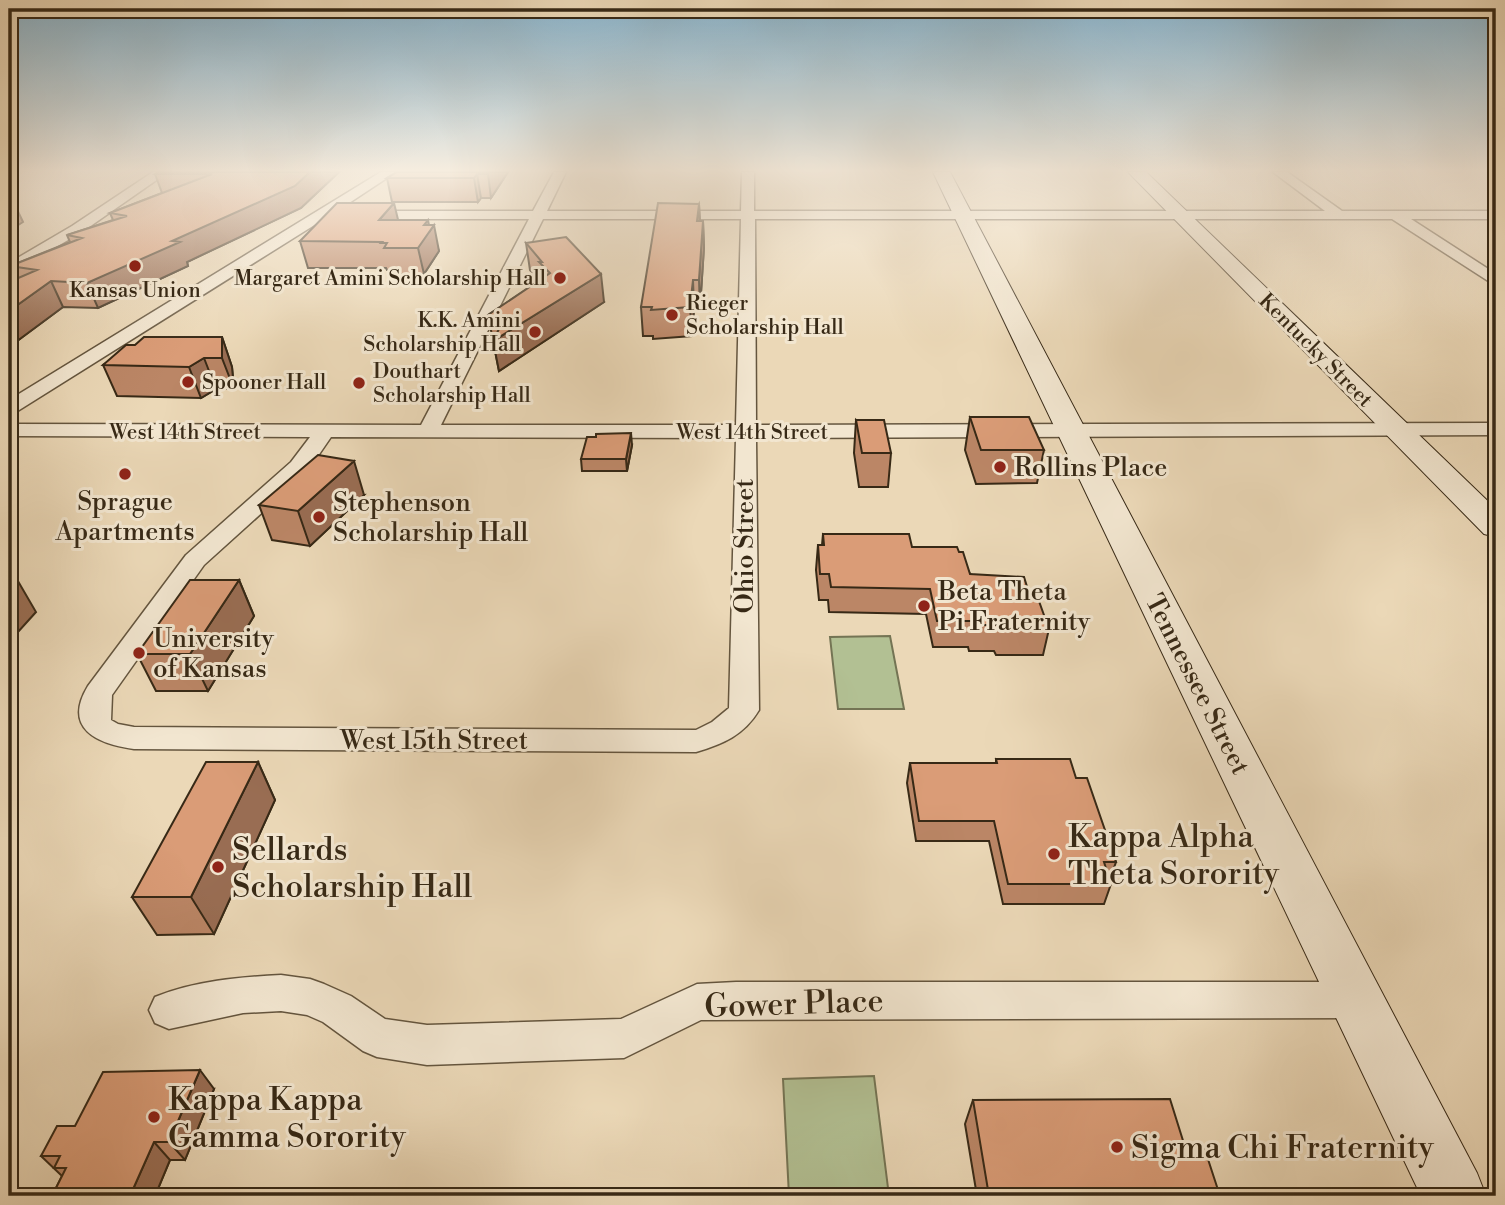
<svg xmlns="http://www.w3.org/2000/svg" width="1505" height="1205" viewBox="0 0 1505 1205" font-family="'Libre Bodoni',serif">
	<rect width="100%" height="100%" fill="#ebd8b7"/>
	<filter id="stains"><feTurbulence type="fractalNoise" baseFrequency=".00286" numOctaves="4"/><feColorMatrix values="0 0 0 0 .2 0 0 0 0 .09 0 0 0 0 .02 0 0 0 .5 -.17"/></filter>
	<radialGradient id="worn" r=".72"><stop offset=".6" stop-color="#630" stop-opacity="0"/><stop offset="1" stop-color="#630" stop-opacity=".3"/></radialGradient>
	<path fill="#b2c093" stroke="#747454" stroke-width="2" d="M890 636 904 709H838L830 637Z
		M874 1076 889 1196H789L783 1079Z"/>
	<g fill="none" stroke-linecap="round" stroke-linejoin="round">
		<g stroke="#64553e" stroke-width="3">
			<path id="minor" d="M153 172H168L82 232 9 274V263L72 226Z
				M381 172H396L337 211H533L554 172H566L547 211H741L742 172H754V211H1325L1273 172H1287L1342 211H1496V219H1411L1496 274V286L1392 219H755L756 425 1496 423V435L756 438 759 710C744 735 723 744 696 752L134 749C98 744 62 729 88 686L186 555 291 462 310 437 9 436V424L421 425 529 219H324L16 412 9 414V400ZM543 219H741L736 425H441ZM331 437 736 438 729 708 712 722 696 730 134 727 118 724 111 720 112 695 204 565 307 472Z
				M281 975 310 979 324 984 351 996 385 1019 427 1025 621 1019 697 984 736 982H1356L1370 987 1376 1000 1370 1013 1356 1018 701 1020 624 1058 427 1065 377 1057 363 1051 323 1022 307 1015 281 1011 243 1013 169 1029 155 1023 149 1010 155 997C194 981 239 977 281 975Z"/>
		</g>
		<g stroke="#372916" stroke-width="2">
			<path id="secondary" d="M933 172H950L1477 1173 1486 1196H1421Z
				M1128 172H1146L1496 509V537L1484 534Z"/>
		</g>
		<use href="#minor" fill="#f2e6d0" fill-rule="evenodd"/>
		<use href="#secondary" fill="#f2e6d0" fill-rule="evenodd"/>
	</g>
	<path fill="#bb8666" stroke="#372916" stroke-width="2" d="M158 172H339L301 208 187 262 188 266 98 308 63 307 9 347V282L16 279 10 266 70 242 67 235 113 220 110 213 162 193 155 174Z
		M397 172H508L491 198H481L478 202H392L387 178Z
		M699 204 700 221H703L704 247 700 308H694L692 336 653 339V336H643L641 307Z
		M398 220 429 225 439 251 424 274H390L389 270H387L386 268H308L300 241Z
		M526 243 604 302 499 371 488 315 539 281 530 270Z
		M222 337 232 367 234 389H216L201 398 117 396 103 365 135 345Z
		M970 417 1044 450 1037 483 976 484 965 450Z
		M856 420 891 453 888 487H859L854 453Z
		M632 445 627 471H582L581 459Z
		M364 495 310 546 272 540 259 505Z
		M823 534 912 547 959 552 970 574 1029 593 1049 629 1043 655H996L994 651H969L968 647H933L926 614 829 612 828 600H819L816 570 818 545H822Z
		M239 580 254 616 208 691H156L137 654Z
		M996 759 1076 778 1116 862 1110 879 1111 884 1104 904H1003L989 841H916L907 783 910 763H996Z
		M258 762 275 800 214 934 157 935 132 897Z
		M214 1089 185 1160H170L155 1196H52L62 1176 41 1156 75 1126Z
		M973 1100 1185 1147 1220 1196H977L965 1124Z"/>
	<path fill="#996d53" stroke="#372916" stroke-width="2" d="M310 172H339L301 208 187 262 188 266 98 308 87 283Z
		M489 172H508L491 198 488 174Z
		M477 174 481 198 478 202 474 178Z
		M9 202 11 207 15 205 23 222 9 231Z
		M394 203 400 228 379 220Z
		M699 204 700 228 697 221Z
		M428 220 430 231 434 225 439 251 424 274 418 248 424 225Z
		M703 221 704 247 700 308 699 280Z
		M601 274 604 302 499 371 493 341Z
		M693 280 694 308 692 336 690 307Z
		M51 281 63 307 9 347V311Z
		M222 337 232 367 234 389 222 358Z
		M204 358 216 389 201 398 189 367Z
		M631 433 632 445 627 471 626 459Z
		M354 461 364 495 310 546 298 511Z
		M15 576 36 612 9 642V582Z
		M239 580 254 616 208 691 190 654Z
		M258 762 275 800 214 934 191 897Z
		M200 1070 214 1089 185 1160 169 1142Z
		M154 1142 170 1160 155 1196H130Z"/>
	<path fill="#da9c77" stroke="#372916" stroke-width="2" d="M158 172H310L295 186 172 241 180 242 87 283 51 281 9 311V282L37 270 10 266 82 238 67 235 127 216 110 213 212 174H155Z
		M397 172H489L488 174H477L474 178H387Z
		M337 203H394L379 220H428L424 225H434L418 248H384L387 243H381L382 242 300 241Z
		M658 203 699 204 697 221H703L699 280H693L690 307 651 310 652 307H641Z
		M566 237 601 274 493 341 504 319 488 315 550 273 539 262H542L526 243Z
		M144 337H222V358H204L189 367 103 365 126 345H135Z
		M970 417H1029L1044 450H981Z
		M856 420H884L891 453H862Z
		M631 433 626 459H581L587 437H596V434Z
		M318 455 354 461 298 511 259 505Z
		M823 534H909L912 547H957L959 552H963L970 574 1024 577 1029 593H1036L1049 629H1001L1000 625H974L973 621H937L930 589 831 587 829 574H820L818 545H824Z
		M9 576H15L9 582Z
		M190 580H239L190 654H137Z
		M996 759H1070L1076 778H1087L1116 862H1104L1111 884H1008L994 821H919L910 763H997Z
		M206 762H258L191 897H132Z
		M200 1070 169 1142H154L130 1196H52L66 1168H54L60 1156H41L57 1126H75L103 1072Z
		M1170 1099 1185 1147H1204L1220 1196H989L973 1100Z"/>
	<linearGradient id="sky" x2="0" y2="1"><stop stop-color="#88b6d1"/><stop offset="0.5" stop-color="#f6eddf"/><stop offset="1" stop-color="#f6eddf" stop-opacity="0"/></linearGradient>
	<rect width="1505" height="341" fill="url(#sky)"/>
	<g fill="#8f2418" stroke="#f2e6d0" stroke-width="2.5">
		<circle cx="135" cy="266" r="7"/>
		<circle cx="560" cy="278" r="7"/>
		<circle cx="672" cy="315" r="7"/>
		<circle cx="535" cy="332" r="7"/>
		<circle cx="188" cy="382" r="7"/>
		<circle cx="359" cy="383" r="7"/>
		<circle cx="1000" cy="467" r="7"/>
		<circle cx="125" cy="474" r="7"/>
		<circle cx="319" cy="517" r="7"/>
		<circle cx="924" cy="606" r="7"/>
		<circle cx="139" cy="653" r="7"/>
		<circle cx="1054" cy="854" r="7"/>
		<circle cx="218" cy="867" r="7"/>
		<circle cx="154" cy="1117" r="7"/>
		<circle cx="1117" cy="1147" r="7"/>
	</g>
	<g text-anchor="middle" stroke-width="6" stroke-linejoin="round" paint-order="stroke">
		<g font-size="21" fill="#372916" stroke="#f2e6d0" text-anchor="start">
			<text x="546" y="285" text-anchor="end">Margaret Amini Scholarship Hall</text>
			<text x="135" y="297" text-anchor="middle">Kansas Union</text>
			<text x="686" y="310">Rieger<tspan x="686" dy="24">Scholarship Hall</tspan></text>
			<text x="521" y="327" text-anchor="end">K.K. Amini<tspan x="521" dy="24">Scholarship Hall</tspan></text>
			<text x="373" y="378">Douthart<tspan x="373" dy="24">Scholarship Hall</tspan></text>
			<text x="202" y="389">Spooner Hall</text>
		</g>
		<g font-size="21" fill="#372916" stroke="#f2e6d0">
			<text transform="translate(1316 350) rotate(45)" y="7">Kentucky Street</text>
			<text x="185" y="439">West 14th Street</text>
			<text x="752" y="439">West 14th Street</text>
		</g>
		<g font-size="26" fill="#372916" stroke="#f2e6d0" text-anchor="start">
			<text x="1014" y="476">Rollins Place</text>
			<text x="125" y="510" text-anchor="middle">Sprague<tspan x="125" dy="30">Apartments</tspan></text>
			<text x="333" y="511">Stephenson<tspan x="333" dy="30">Scholarship Hall</tspan></text>
			<text x="938" y="600">Beta Theta<tspan x="938" dy="30">Pi Fraternity</tspan></text>
			<text x="153" y="647">University<tspan x="153" dy="30">of Kansas</tspan></text>
		</g>
		<g font-size="26" fill="#372916" stroke="#f2e6d0">
			<text transform="translate(744 546) rotate(-90)" y="9">Ohio Street</text>
			<text transform="translate(1198 684) rotate(63)" y="9">Tennessee Street</text>
			<text x="434" y="749">West 15th Street</text>
		</g>
		<g font-size="32" fill="#372916" stroke="#f2e6d0" text-anchor="start">
			<text x="1068" y="847">Kappa Alpha<tspan x="1068" dy="37">Theta Sorority</tspan></text>
			<text x="232" y="860">Sellards<tspan x="232" dy="37">Scholarship Hall</tspan></text>
			<text x="168" y="1110">Kappa Kappa<tspan x="168" dy="37">Gamma Sorority</tspan></text>
			<text x="1131" y="1158">Sigma Chi Fraternity</text>
		</g>
		<g font-size="32" fill="#372916" stroke="#f2e6d0">
			<text transform="translate(794 1003) rotate(-2)" y="11">Gower Place</text>
		</g>
	</g>
	<rect width="1505" height="1205" fill="none" stroke="#ebd8b7" stroke-width="35"/>
	<rect x="10" y="10" width="1484" height="1184" fill="none" stroke="#372916" stroke-width="3.5"/>
	<rect x="18" y="18" width="1470" height="1170" fill="none" stroke="#372916" stroke-width="2"/>
	<rect width="100%" height="100%" filter="url(#stains)"/>
	<rect width="100%" height="100%" fill="url(#worn)"/>
</svg>
